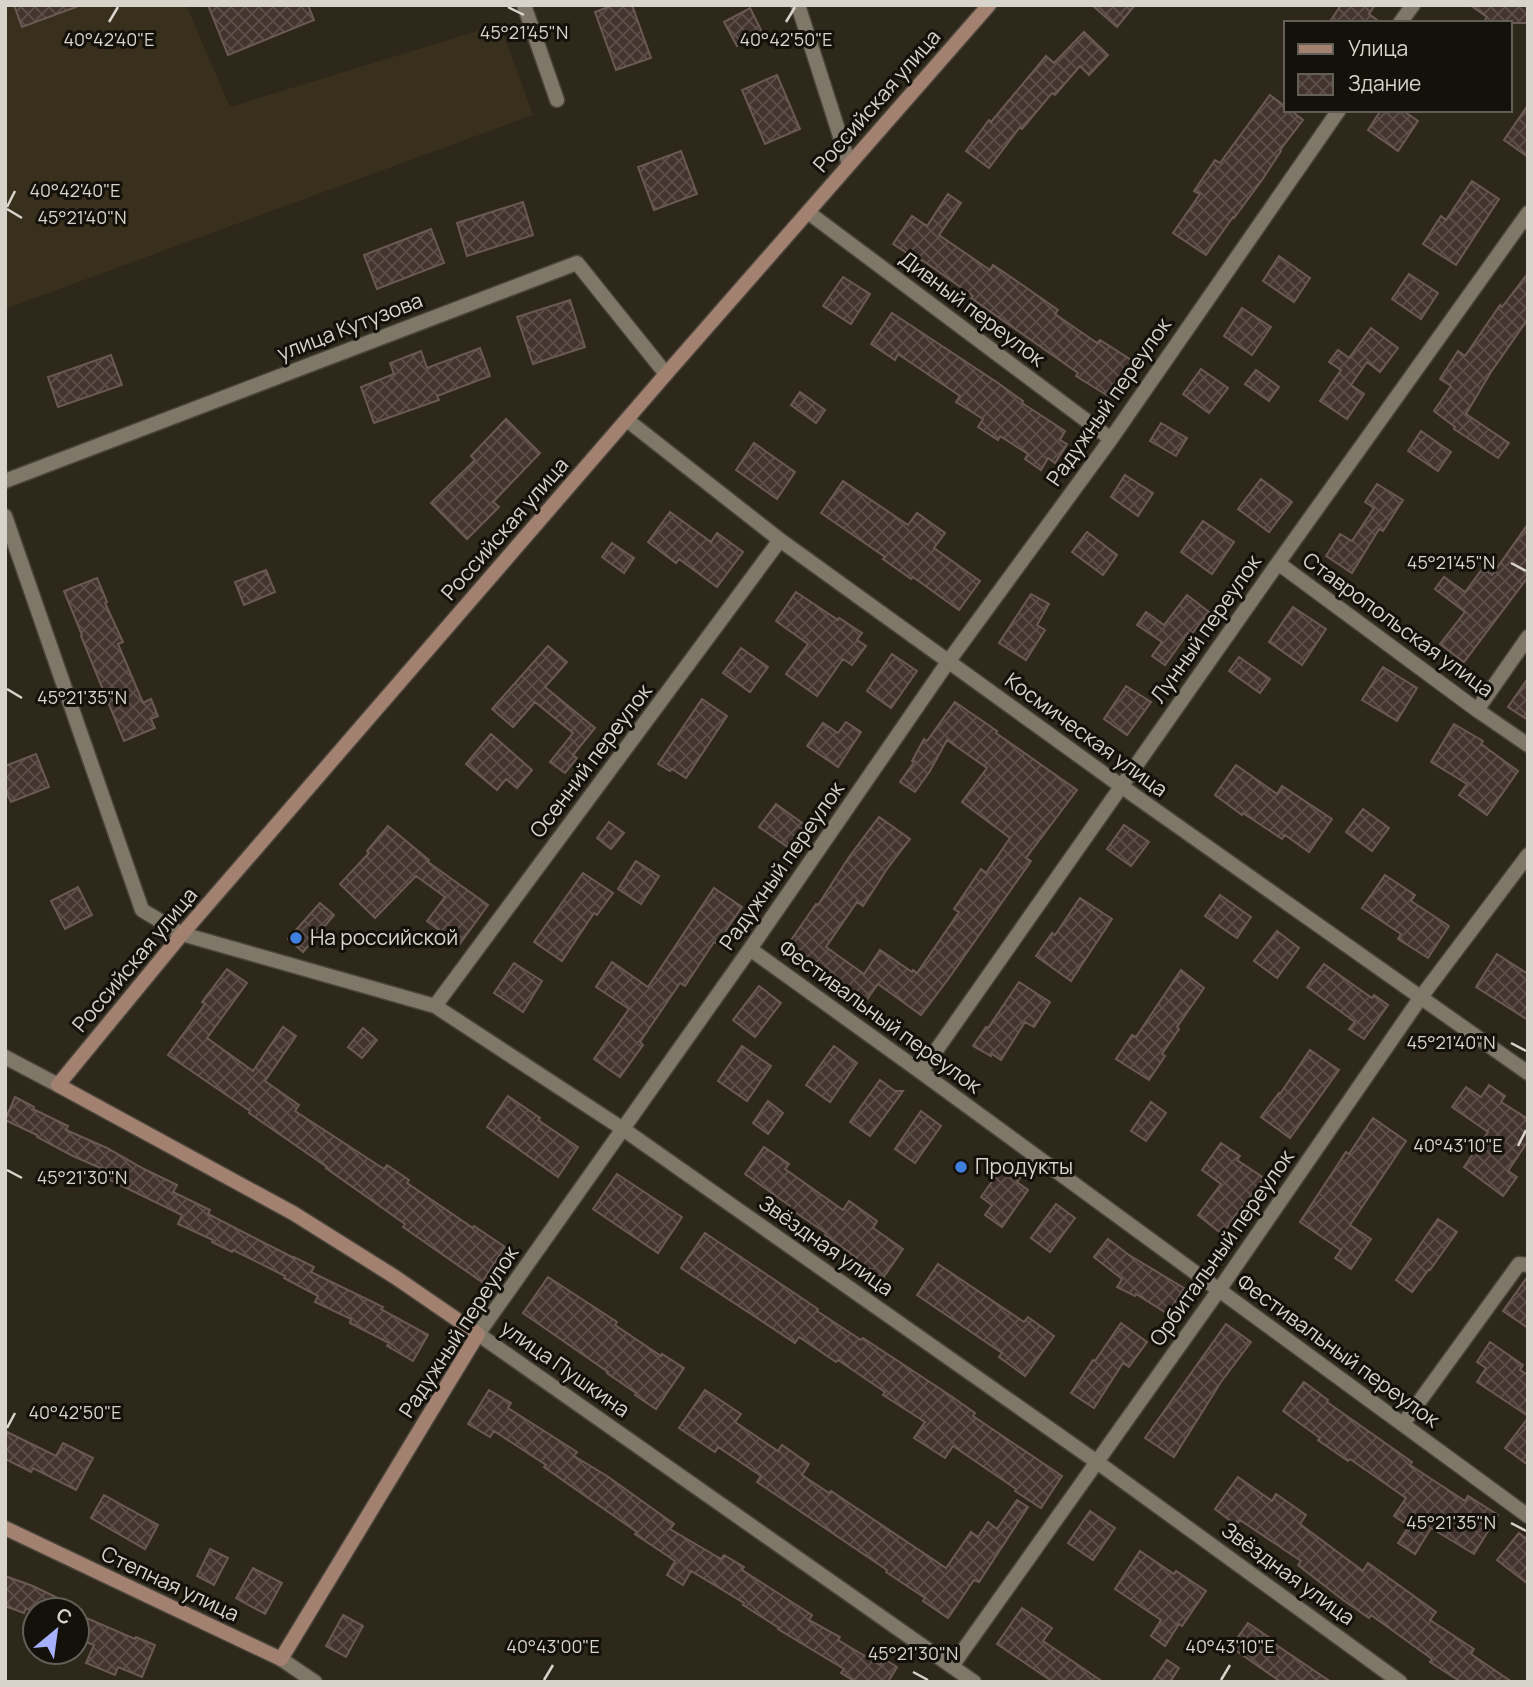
<svg xmlns="http://www.w3.org/2000/svg" width="1533" height="1687" viewBox="0 0 1533 1687" font-family="Manrope,sans-serif">
	<defs>
		<pattern id="building-cross-hatch" width="8" height="8" patternUnits="userSpaceOnUse" patternTransform="scale(1.75)"><rect width="8" height="8" fill="#43342e"/><path d="M0 0l8 8M0 8l8-8" fill="none" stroke="#5d504b"/></pattern>
	</defs>
	<rect width="100%" height="100%" fill="#2e281b"/>
	<path fill="#382f1c" d="M5 5H186L230 107 500 24 533 115 5 309Z"/>
	<path fill="url(#building-cross-hatch)" stroke="#6b5a54" stroke-width="2" d="M14 5H76V7L22 27Z
		M208 5H308L314 20 228 55Z
		M613 5H632L651 58 616 70 595 12Z
		M1092 5H1135L1117 27Z
		M1341 5H1375L1369 14 1381 23H1329Z
		M1470 5H1528V23H1483L1487 17Z
		M750 8 762 32 737 46 724 22Z
		M1084 32 1108 55 1089 75 1080 66 1055 95 1052 93 1022 129 1020 127 989 168 966 151 989 120 991 122 1046 56 1054 63Z
		M777 75 800 129 765 144 742 90Z
		M1270 95 1286 107V110H1290L1303 120 1280 150 1281 151 1262 180 1234 218 1233 217 1206 255 1173 233 1200 194 1194 191 1215 160 1220 163Z
		M1528 105V157L1504 140Z
		M1381 110H1402L1418 121 1398 151 1368 130Z
		M681 151 697 194 654 210 638 167Z
		M1472 181 1499 199 1456 265 1423 244 1441 216 1446 220Z
		M948 194 961 203 939 235 990 270 993 265 1021 284 1058 310 1055 314 1097 343 1100 340 1136 363 1113 399 1076 376 1078 373 971 298 973 296 922 260 921 262 893 244 912 216 927 226Z
		M523 202 533 235 467 256 457 223Z
		M431 229 444 263 377 289 364 255Z
		M1279 256 1310 278 1294 302 1263 281Z
		M1528 273V319L1491 372 1466 414 1509 443 1498 458 1454 429 1455 427 1434 411 1451 386 1440 379 1458 351 1465 356 1500 305 1502 307Z
		M1409 274 1438 293 1421 319 1392 299Z
		M843 277 870 294 851 324 823 306Z
		M570 300 585 347 533 364 517 317Z
		M1242 308 1271 327 1252 355 1224 336Z
		M892 313 998 383 1023 401 1022 403 1065 431 1060 440 1067 444 1055 463 1048 458 1041 470 1025 459 1028 454 1000 436 998 440 978 427 983 419 956 402 960 396 898 354 895 360 871 344Z
		M1371 328 1398 348 1380 372 1367 362 1351 385 1364 394 1347 419 1320 401 1341 370 1329 362 1338 350 1349 358Z
		M480 348 490 376 437 396 439 400 374 423 361 387 394 374 390 363 421 351 427 368Z
		M111 355 122 385 58 407 48 377Z
		M1201 369 1228 388 1209 413 1183 394Z
		M1256 370 1279 387 1269 401 1245 384Z
		M800 392 825 410 816 423 791 405Z
		M506 419 540 453 493 502 499 507 467 539 431 503 475 460 471 456Z
		M1161 423 1187 438 1176 456 1150 441Z
		M1421 431 1451 452 1438 471 1408 451Z
		M754 443 795 472 777 499 736 470Z
		M1125 475 1153 493 1138 516 1111 497Z
		M1261 479 1292 502 1269 532 1238 509Z
		M843 481 908 525 917 513 945 533 934 548 980 581 959 610 913 577 911 579 883 559 885 557 821 513Z
		M1377 484 1403 500 1383 531 1379 529 1352 573 1326 556 1340 534 1352 541 1374 508 1365 502Z
		M670 512 711 542 717 533 743 552 717 587 679 559 676 563 648 542Z
		M1203 521 1234 542 1212 574 1181 552Z
		M1528 524V577L1464 662 1440 644 1465 612 1435 589 1444 577 1465 592 1483 568 1492 575Z
		M1087 532 1117 555 1103 575 1072 552Z
		M612 543 634 558 624 573 602 557Z
		M266 570 275 592 244 605 235 582Z
		M97 578 107 602 105 603 123 642 118 644 143 703 151 699 158 716 151 719 155 728 124 741 81 636 82 635 64 591Z
		M796 592 838 620 839 618 862 633 857 640 866 646 852 665 843 659 817 696 786 674 808 644 776 621Z
		M1031 594 1049 604 1037 625 1045 630 1026 660 999 643Z
		M1187 595 1209 612 1191 635 1188 633 1165 665 1152 656 1162 642 1137 625 1146 612 1164 625Z
		M1293 607 1326 629 1302 665 1269 642Z
		M548 646 567 662 545 687 595 728 573 755 577 758 565 773 550 762 573 733 535 702 513 727 492 709Z
		M741 648 768 667 750 692 723 673Z
		M892 654 917 671 891 708 867 691Z
		M1239 657 1270 679 1260 693 1229 671Z
		M1383 667 1417 688 1397 721 1362 700Z
		M1528 678V720L1508 707Z
		M1126 686 1151 702 1127 735 1104 719Z
		M702 699 727 716 686 778 672 769 670 771 658 764Z
		M955 702 997 731 996 733 1077 790 1026 858 1031 861 949 978 921 1015 878 984 865 1002 851 992 852 991 787 946 816 904 818 905 849 857 879 817 910 839 887 869 863 906 857 902 826 947 864 974 880 950 912 972 913 970 917 973 959 912 954 909 981 869 986 873 1010 838 962 802 987 768 947 740 930 771 915 792 900 782 914 762 912 761 924 739 927 741Z
		M846 722 861 732 838 767 807 746 823 723 838 733Z
		M1454 724 1483 741 1481 744 1518 771 1487 815 1459 795 1467 784 1431 762Z
		M491 734 532 770 517 788 506 779 497 790 466 764Z
		M36 754 49 787 11 802 5 789V766Z
		M1236 765 1277 794 1282 786 1332 819 1309 852 1285 835 1282 839 1243 813 1242 815 1215 795Z
		M776 804 805 825 789 848 759 827Z
		M1363 809 1389 828 1372 851 1346 832Z
		M609 822 624 833 611 849 597 838Z
		M1124 825 1149 842 1131 866 1107 849Z
		M388 826 429 860 428 862 488 905 459 945 427 921 445 897 416 876 375 918 340 884 369 853 367 851Z
		M636 861 659 876 641 904 618 889Z
		M583 873 613 893 597 915 594 913 562 961 534 942Z
		M1385 875 1415 895 1411 901 1449 926 1428 958 1398 939 1401 934 1362 908Z
		M78 887 92 915 65 929 51 901Z
		M714 888 742 907 717 943 714 942 685 986 680 983 640 1042 643 1045 620 1077 594 1059 629 1009 596 987 612 962 648 987Z
		M1220 895 1251 917 1237 938 1205 916Z
		M1080 898 1112 919 1071 981 1036 956 1052 933 1055 935Z
		M320 903 334 915 303 952 288 939Z
		M1277 931 1299 948 1277 978 1254 961Z
		M1497 954 1528 974V1020L1476 987Z
		M514 963 542 981 523 1012 494 993Z
		M1324 964 1372 998 1374 995 1388 1005 1364 1039 1349 1029 1355 1022 1307 987Z
		M227 969 247 983 207 1038 253 1071 283 1027 296 1036 265 1081 299 1105 295 1111 384 1169 387 1165 409 1180 407 1183 473 1228 474 1226 505 1247 482 1282 403 1227 405 1224 326 1168 327 1167 249 1113 250 1111 168 1055 205 1004 202 1002Z
		M1181 970 1204 988 1177 1027 1179 1029 1162 1054 1165 1056 1149 1080 1116 1059 1132 1035 1136 1037Z
		M1019 982 1050 1002 1034 1027 1025 1022 1001 1060 992 1054 991 1056 973 1046 986 1027 988 1028Z
		M759 986 781 1003 755 1037 733 1020Z
		M363 1028 377 1040 362 1058 348 1047Z
		M742 1046 771 1066 747 1101 718 1081Z
		M834 1046 857 1063 830 1102 806 1085Z
		M1310 1050 1339 1070 1290 1138 1261 1117 1279 1093 1280 1094Z
		M880 1080 895 1091H903L870 1136 850 1122Z
		M1489 1085 1505 1096 1501 1102 1528 1119V1141L1508 1171 1517 1177 1503 1196 1464 1167 1488 1132 1452 1107 1466 1087 1481 1097Z
		M508 1096 540 1118 538 1120 578 1147 558 1177 487 1127Z
		M15 1097 34 1107 33 1109 68 1126 66 1130 107 1148 144 1169 177 1185 173 1192 210 1210 208 1214 294 1258V1257L314 1267 311 1272 383 1307 381 1309 428 1335 413 1361 387 1346 389 1343 350 1323 351 1319 315 1302 318 1296 284 1278 285 1276 233 1250 232 1252 212 1242 213 1240 178 1224 182 1215 108 1179 112 1173 73 1156 37 1137V1135L5 1120Z
		M768 1101 783 1113 768 1134 753 1123Z
		M1151 1102 1166 1113 1146 1141 1131 1131Z
		M921 1111 941 1126 915 1163 895 1149Z
		M1373 1118 1406 1141 1350 1225 1371 1239 1351 1269 1335 1258 1341 1250 1300 1222 1346 1152 1349 1154Z
		M1221 1143 1240 1156 1237 1160 1264 1178 1222 1234 1198 1215 1221 1184 1202 1170Z
		M764 1147 789 1164 785 1169 843 1210 849 1201 877 1221 873 1228 903 1249 883 1278 856 1259 857 1258 825 1235 826 1233 789 1208 790 1206 745 1174Z
		M1005 1163 1022 1174 1017 1182 1028 1190 1002 1227 985 1215 992 1205 981 1197Z
		M617 1174 682 1217 658 1253 593 1209Z
		M1056 1204 1075 1218 1050 1252 1031 1238Z
		M1438 1219 1457 1232 1430 1270 1429 1269 1412 1292 1396 1280Z
		M705 1233 818 1309 817 1311 861 1340 863 1338 951 1396 975 1413 973 1416 1062 1476 1041 1508 1015 1491 1016 1489 953 1446 945 1458 914 1438 925 1422 883 1395 885 1392 838 1360 836 1362 799 1337 795 1343 681 1268Z
		M1108 1239 1129 1255 1184 1288 1168 1314 1136 1294 1135 1296 1117 1287 1122 1279 1094 1257Z
		M938 1264 1024 1322 1028 1317 1054 1336 1025 1376 999 1357 1002 1353 917 1295Z
		M1528 1276V1328L1503 1311Z
		M548 1277 617 1322 615 1325 661 1356 662 1354 684 1368 656 1409 635 1395 636 1393 607 1373 608 1372 523 1313Z
		M1121 1323 1147 1342 1129 1367 1123 1363 1094 1408 1071 1393 1093 1360 1095 1361Z
		M1226 1324 1251 1342 1221 1382 1174 1457 1145 1438Z
		M1490 1342 1523 1365 1520 1370 1528 1375V1416L1477 1382 1486 1368 1477 1362Z
		M1304 1382 1328 1400 1327 1402 1412 1462 1410 1465 1465 1501 1468 1496 1498 1515 1474 1554 1431 1528 1415 1554 1398 1543 1409 1526 1394 1516 1406 1498 1350 1459 1348 1461 1318 1440 1320 1438 1283 1411Z
		M489 1390 511 1403 508 1408 577 1452 574 1456 607 1476 674 1524 670 1529 721 1559 724 1555 744 1567 742 1570 812 1615 809 1620 840 1637 838 1640 880 1665 884 1659 897 1667 888 1682H856L841 1673 844 1669 778 1629 779 1628 743 1605 744 1603 691 1571 683 1585 667 1575 675 1561 635 1534 637 1532 544 1467 546 1465 494 1431 490 1437 468 1424Z
		M705 1390 741 1414 735 1422 778 1451 782 1445 809 1464 802 1475 829 1493 831 1491 946 1568 971 1532 978 1537 988 1522 997 1529 1017 1500 1028 1507 979 1582 974 1580 948 1618 923 1601 925 1598 886 1572 887 1570 757 1482 761 1476 718 1447 715 1452 679 1428Z
		M1528 1418V1465L1505 1448Z
		M5 1431 56 1456 63 1443 93 1458 76 1490 33 1468 31 1472 5 1459Z
		M1238 1477 1272 1501 1276 1494 1306 1515 1300 1524 1363 1571 1368 1563 1436 1612 1430 1620 1474 1649 1471 1654 1512 1682H1461L1430 1662 1432 1659 1371 1615 1369 1618 1343 1600 1298 1565 1301 1561 1240 1520 1236 1525 1215 1509Z
		M104 1495 158 1525 145 1549 91 1518Z
		M1090 1511 1115 1528 1093 1560 1068 1543Z
		M1519 1533 1528 1540V1584L1497 1560Z
		M210 1549 228 1558 214 1585 197 1576Z
		M1140 1551 1174 1574 1176 1571 1206 1591 1182 1626 1179 1624 1165 1646 1151 1636 1161 1620 1115 1589Z
		M253 1568 282 1583 265 1614 236 1598Z
		M5 1576 33 1586 82 1610H29L26 1608 24 1613 5 1606Z
		M1022 1608 1052 1628 1043 1641 1103 1682H1053L997 1644Z
		M77 1614 135 1639 136 1637 155 1645 142 1677 118 1667 115 1675 86 1663 94 1645 77 1639Z
		M343 1615 363 1626 346 1657 326 1646Z
		M1248 1623 1270 1638 1269 1640 1331 1682H1281L1231 1647Z
		M1167 1660 1179 1668 1170 1682H1152Z"/>
	<g fill="none" stroke-linecap="round" stroke-linejoin="round">
		<g stroke="#484439" stroke-width="17">
			<path id="street" d="M524 5 557 100
				M798 5 849 164
				M1400 23 1413 5
				M809 213 1111 439
				M627 420 780 540 1121 786 1528 1073
				M5 481 577 263 666 374
				M5 516 142 910 182 934 435 1006 623 1129 1097 1462 1400 1682
				M1278 563 1477 710 1528 745
				M1477 710 1528 637
				M750 949 921 1072 1528 1516
				M435 1006 780 540
				M5 1057 58 1085
				M921 1072 1278 563 1528 213
				M1403 1424 1519 1264 1528 1265
				M281 1659 315 1682
				M952 1666 1219 1290 1421 997 1528 855
				M974 1682 478 1334 750 949 948 662 1111 439 1339 110"/>
		</g>
		<g stroke="#484439" stroke-width="17">
			<path id="secondary" d="M5 1528 281 1659 478 1334 395 1277 293 1213 58 1085 182 934 666 374 989 5"/>
		</g>
		<use href="#street" stroke="#7f7869" stroke-width="14"/>
		<use href="#secondary" stroke="#a28170" stroke-width="14"/>
	</g>
	<path fill="none" stroke="#d8d4cc" stroke-width="2.5" d="M508 7 524 15M109 22 118 7M786 22 795 7M7 207 15 191M7 209 22 218M1511 563 1526 571M7 689 22 698M1511 1043 1526 1051M1518 1146 1526 1130M7 1170 22 1178M7 1428 15 1413M1511 1523 1526 1531M913 1672 928 1680M544 1680 553 1665M1221 1680 1230 1665"/>
	<g fill="#3f7fe0" stroke="#14110b" stroke-width="2.5">
		<circle cx="296" cy="938" r="7"/>
		<circle cx="961" cy="1167" r="7"/>
	</g>
	<g text-anchor="middle" stroke-width="6" stroke-linejoin="round" paint-order="stroke">
		<g font-size="21" fill="#d8d4cc" stroke="#14110b">
			<text transform="translate(877 101) rotate(-49)" y="7">Российская улица</text>
			<text transform="translate(972 309) rotate(37)" y="7">Дивный переулок</text>
			<text transform="translate(350 327) rotate(-21)" y="7">улица Кутузова</text>
			<text transform="translate(1109 402) rotate(-55)" y="7">Радужный переулок</text>
			<text transform="translate(505 529) rotate(-49)" y="7">Российская улица</text>
			<text transform="translate(1398 625) rotate(36)" y="7">Ставропольская улица</text>
			<text transform="translate(1206 629) rotate(-55)" y="7">Лунный переулок</text>
			<text transform="translate(1086 735) rotate(36)" y="7">Космическая улица</text>
			<text transform="translate(591 761) rotate(-53)" y="7">Осенний переулок</text>
			<text transform="translate(782 866) rotate(-55)" y="7">Радужный переулок</text>
			<text transform="translate(135 960) rotate(-50)" y="7">Российская улица</text>
			<text transform="translate(880 1017) rotate(36)" y="7">Фестивальный переулок</text>
			<text transform="translate(826 1246) rotate(35)" y="7">Звёздная улица</text>
			<text transform="translate(1222 1248) rotate(-55)" y="7">Орбитальный переулок</text>
			<text transform="translate(459 1332) rotate(-57)" y="7">Радужный переулок</text>
			<text transform="translate(1338 1351) rotate(36)" y="7">Фестивальный переулок</text>
			<text transform="translate(565 1369) rotate(35)" y="7">улица Пушкина</text>
			<text transform="translate(1288 1574) rotate(36)" y="7">Звёздная улица</text>
			<text transform="translate(170 1584) rotate(25)" y="7">Степная улица</text>
		</g>
		<g font-size="21" fill="#d8d4cc" stroke="#14110b" text-anchor="start">
			<text x="310" y="945">На российской</text>
			<text x="975" y="1174">Продукты</text>
		</g>
	</g>
	<g font-size="18" text-anchor="middle" fill="#d8d4cc" stroke="#14110b" stroke-width="6" stroke-linejoin="round" paint-order="stroke">
		<text x="524" y="39">45°21'45"N</text>
		<text x="109" y="46">40°42'40"E</text>
		<text x="786" y="46">40°42'50"E</text>
		<text x="75" y="197">40°42'40"E</text>
		<text x="82" y="224">45°21'40"N</text>
		<text x="1451" y="569">45°21'45"N</text>
		<text x="82" y="704">45°21'35"N</text>
		<text x="1451" y="1049">45°21'40"N</text>
		<text x="1458" y="1152">40°43'10"E</text>
		<text x="82" y="1184">45°21'30"N</text>
		<text x="75" y="1419">40°42'50"E</text>
		<text x="1451" y="1529">45°21'35"N</text>
		<text x="553" y="1653">40°43'00"E</text>
		<text x="1230" y="1653">40°43'10"E</text>
		<text x="913" y="1660">45°21'30"N</text>
	</g>
	<rect width="1533" height="1687" fill="none" stroke="#d8d4cc" stroke-width="14"/>
	<rect x="1284" y="21" width="228" height="91" fill="#14110b" stroke="#625f58" stroke-width="2"/>
	<rect x="1298" y="44" width="35" height="10" fill="#a28170" stroke="#625f58" stroke-width="2"/>
	<text x="1348" y="56" font-size="21" fill="#d8d4cc">Улица</text>
	<rect x="1298" y="74" width="35" height="21" fill="url(#building-cross-hatch)" stroke="#625f58" stroke-width="2"/>
	<text x="1348" y="91" font-size="21" fill="#d8d4cc">Здание</text>
	<g transform="translate(56 1631) rotate(29)"><circle r="33" fill="#14110b" stroke="#625f58" stroke-width="2"/>
	<path d="M0-5L12 26L0 18L-12 26Z" fill="#a5b1fc"/>
	<text y="-10" font-size="19" font-weight="bold" text-anchor="middle" fill="#d8d4cc">С</text>
	</g>
</svg>
